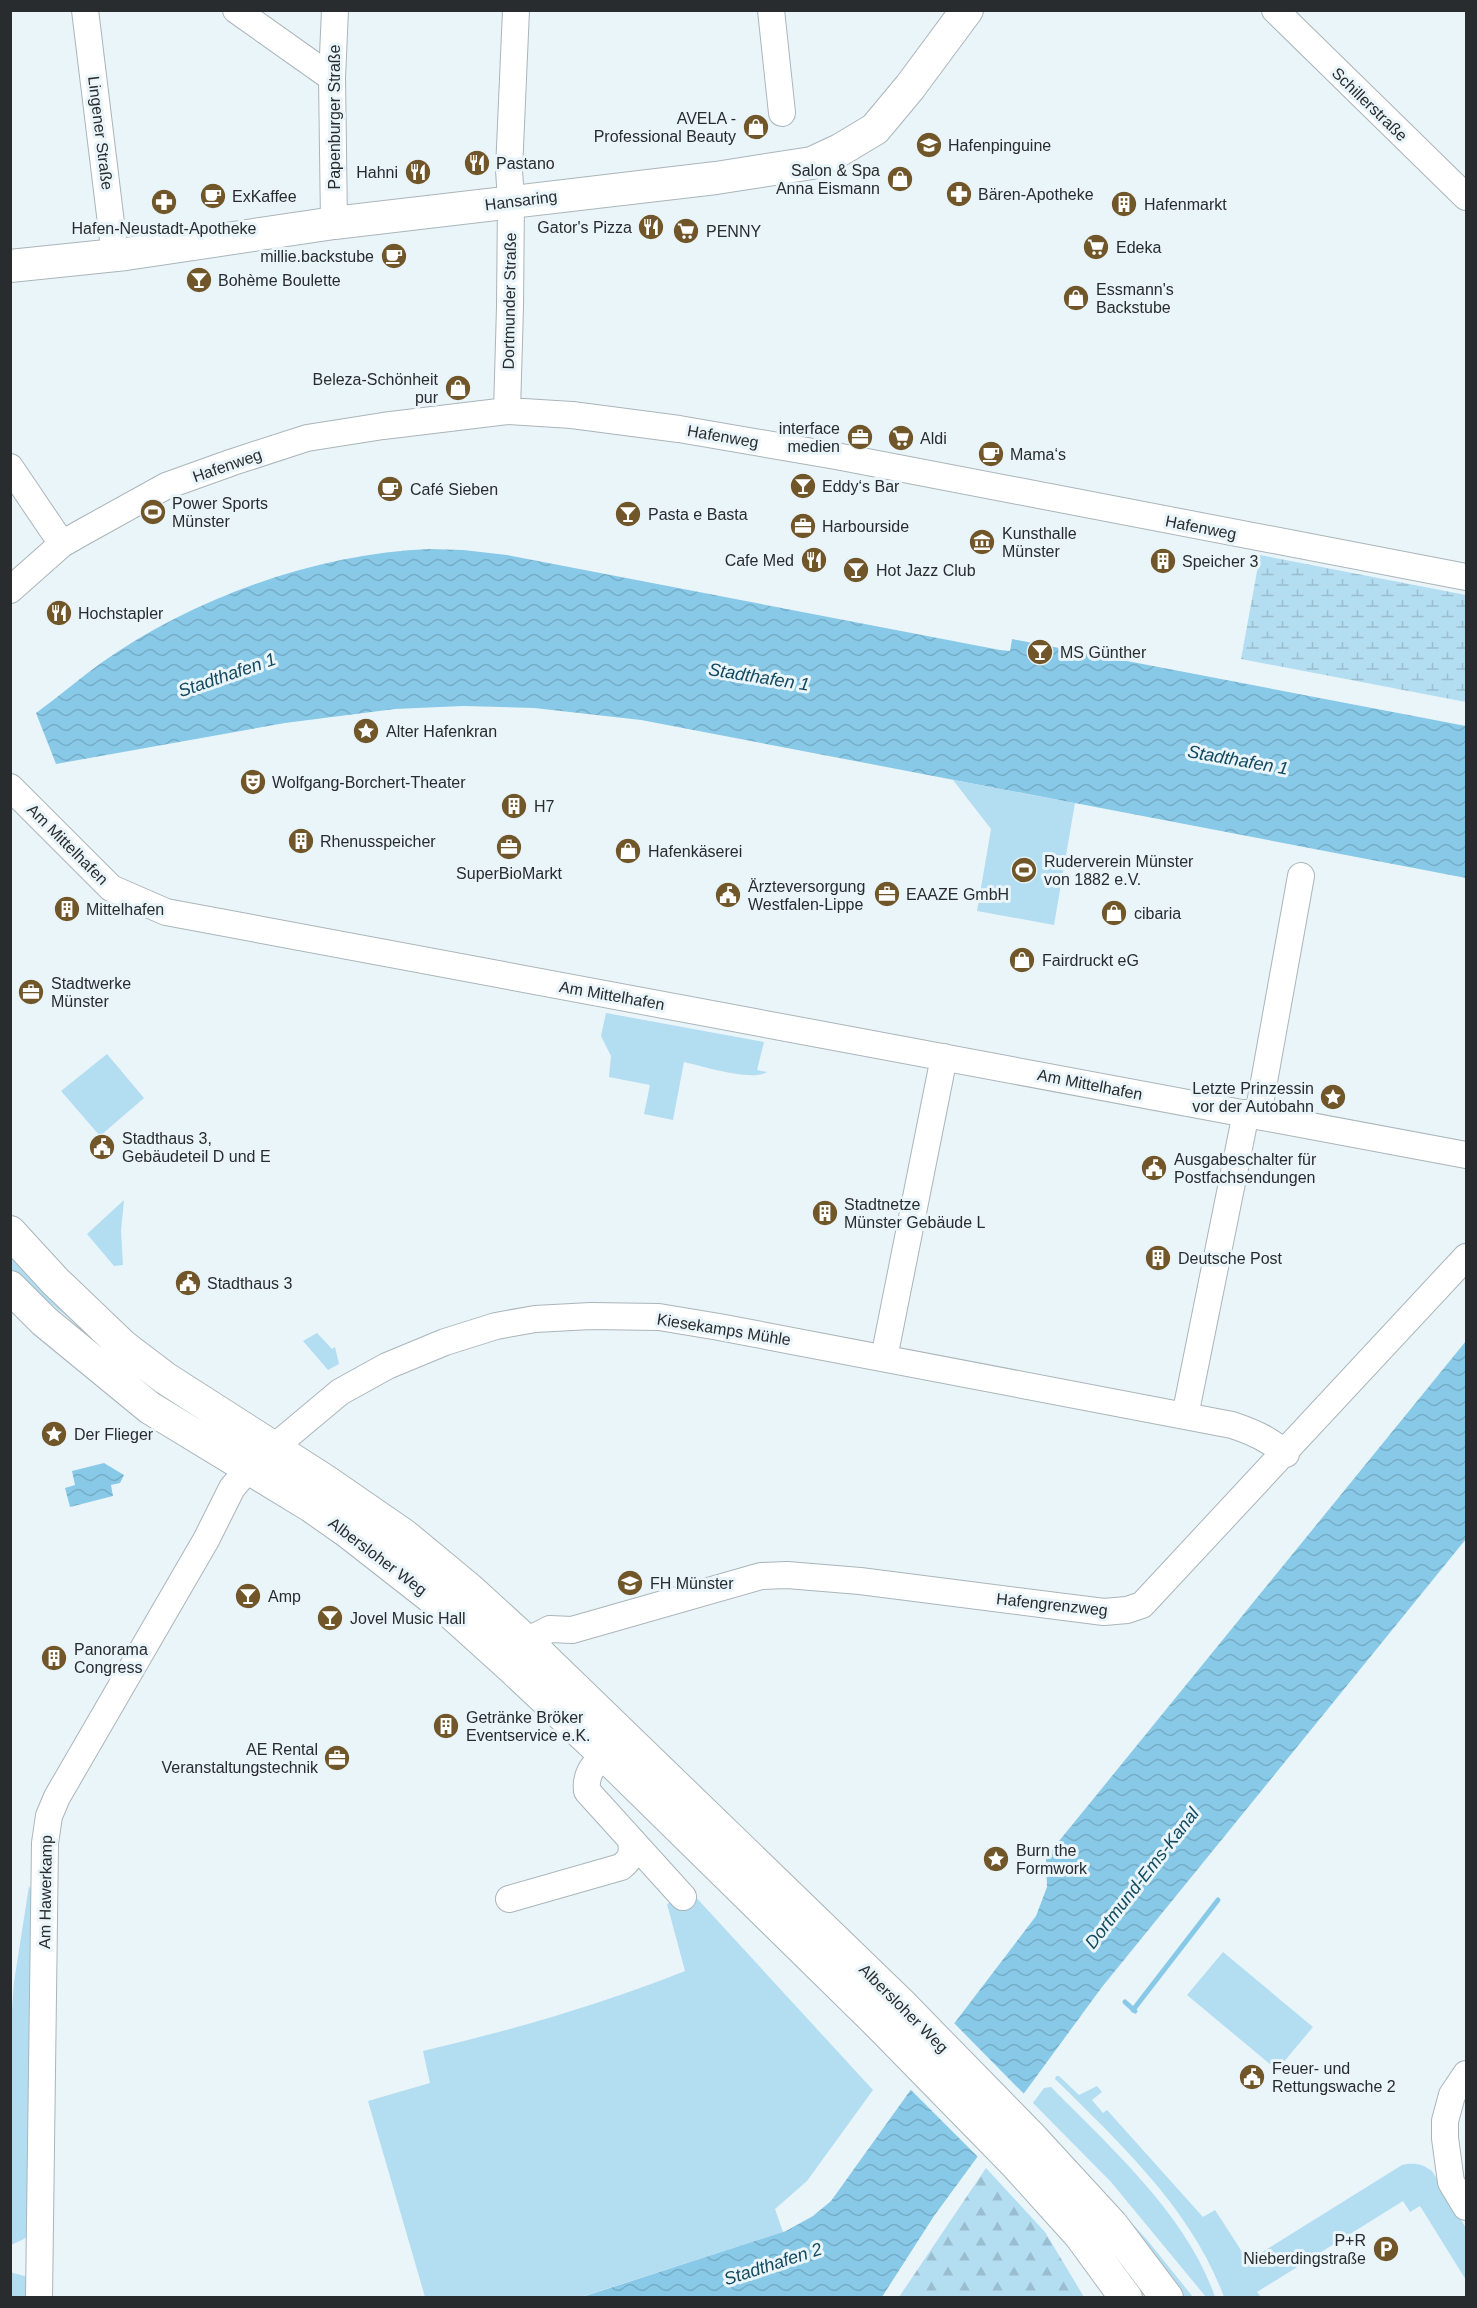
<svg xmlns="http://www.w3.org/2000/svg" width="1477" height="2308" viewBox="0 0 1477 2308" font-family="Arial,sans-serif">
	<defs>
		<pattern id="forest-firs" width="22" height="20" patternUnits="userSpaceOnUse" patternTransform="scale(1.5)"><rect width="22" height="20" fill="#b3ddf1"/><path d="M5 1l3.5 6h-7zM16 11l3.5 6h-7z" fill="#9abecf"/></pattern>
		<pattern id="wetland-marsh" width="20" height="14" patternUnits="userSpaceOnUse" patternTransform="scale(1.5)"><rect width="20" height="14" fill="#b3ddf1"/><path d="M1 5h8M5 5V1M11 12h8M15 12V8" fill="none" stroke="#9abecf"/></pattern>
		<pattern id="water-waves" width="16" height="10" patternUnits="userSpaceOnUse" patternTransform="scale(1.5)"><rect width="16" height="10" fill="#88c9e8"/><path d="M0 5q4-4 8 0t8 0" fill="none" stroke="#75adc7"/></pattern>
	</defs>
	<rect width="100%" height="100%" fill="#eaf5fa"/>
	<path fill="#b3ddf1" d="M953 780 1075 803 1054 925 977 911 991 829Z
		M606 1013 764 1042 757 1070 767 1072C752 1082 702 1066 684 1062L673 1120 644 1114 650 1085 609 1077 611 1056 601 1036Z
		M107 1054 144 1098 100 1136 61 1091Z
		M124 1200 121 1231 123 1265 114 1266 87 1234Z
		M10 1256 34 1281 214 1422 210 1428 122 1365 64 1314 30 1288 11 1269Z
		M317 1333 332 1349 335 1347 339 1364 328 1370 303 1341Z
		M29 1886 34 1895 30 2234 24 2239 11 2245 12 2009 14 1982Z
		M692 1893 873 2090 807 2181 775 2209 783 2232 578 2298 425 2297 368 2101 430 2083 423 2051C512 2030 600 2005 685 1971L667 1904Z
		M1223 1952 1313 2027 1277 2070 1187 1995Z
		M1056 2076H1059L1079 2095 1097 2086 1102 2092 1092 2100 1103 2113 1107 2110 1203 2217 1215 2210 1248 2261 1402 2165C1414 2162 1423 2164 1432 2171L1466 2228V2280L1420 2206 1410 2212 1403 2201 1257 2292 1261 2297H1224C1192 2210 1120 2143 1055 2079Z
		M1051 2087C1110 2147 1187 2215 1215 2297H1206L1111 2182 1033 2103 1044 2088Z
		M1046 2128 1148 2241 1193 2297H1180L1041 2133Z
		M10 2272 28 2277 30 2297H11Z"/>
	<path fill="url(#forest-firs)" d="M986 2168 1045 2232 1084 2297H899Z"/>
	<path fill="url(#wetland-marsh)" d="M1260 555 1466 595V702L1241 659Z"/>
	<path fill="url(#water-waves)" d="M430 549 463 550 507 555 1000 650 1010 651 1012 639 1466 726V878L641 720 534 708 463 706 395 709 285 723 56 764 36 713C58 697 79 679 101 663 193 598 317 553 430 549Z
		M1466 1341V1539L1102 1987 934 2216 882 2297 579 2298 786 2231 813 2216 831 2201 935 2056 953 2025 1036 1916 1047 1887 1046 1857Z
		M104 1463 124 1475 120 1483 111 1485 113 1496 70 1507 65 1488 75 1485 72 1471Z"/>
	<path fill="#eaf5fa" d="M952 2021 1026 2096 980 2159 908 2087Z"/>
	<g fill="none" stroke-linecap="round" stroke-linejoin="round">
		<path stroke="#88c9e8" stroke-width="5" d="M1125 2002 1135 2011
			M1133 2010 1218 1900"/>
		<g stroke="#aab5ba" stroke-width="28">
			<path id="minor" d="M85 10 115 256
				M236 10 332 78
				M771 10 782 113
				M1275 10 1466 197
				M334 223 332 78 335 10
				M507 411 510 307 511 200 509 170 516 10
				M10 467 62 544
				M10 590 62 544 83 532 166 486 233 462 307 438 383 426 507 411 572 415 679 429 836 456 1466 577
				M10 787 111 888 166 912 1466 1155
				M1258 1115 1301 876
				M884 1358 944 1057
				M1185 1416 1246 1113
				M516 1657 526 1641 550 1629 572 1630 761 1576 787 1575 860 1581 1104 1612 1127 1610 1142 1605 1466 1257
				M604 1754C593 1766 585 1774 587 1791L683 1897
				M509 1899 621 1867C631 1859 633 1854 631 1841
				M1466 2074 1452 2095 1445 2121V2138L1451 2182 1466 2207
				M39 2298 45 1843 49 1816 57 1797 206 1540 232 1488 248 1469 340 1392 387 1366 445 1342 496 1326 535 1319 591 1316 659 1317 719 1327 1232 1425C1253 1432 1269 1439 1286 1454"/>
		</g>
		<g stroke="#aab5ba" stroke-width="34">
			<path id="major" d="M10 266 126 254 334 223 716 178 812 163 840 150 875 129 910 87 967 10
				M10 1232 55 1281 123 1346 165 1378 324 1480 405 1536 469 1589 526 1641 900 2003 1032 2138 1112 2225 1167 2298
				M10 1287 44 1321 150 1408 311 1506 348 1532 449 1611 511 1667 604 1754 881 2026 1015 2163 1080 2235 1126 2298"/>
		</g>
		<use href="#minor" stroke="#fff" stroke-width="26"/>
		<use href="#major" stroke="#fff" stroke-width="32"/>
	</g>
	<defs>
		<g id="shop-disc" transform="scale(1.35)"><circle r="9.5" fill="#705628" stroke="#eaf5fa"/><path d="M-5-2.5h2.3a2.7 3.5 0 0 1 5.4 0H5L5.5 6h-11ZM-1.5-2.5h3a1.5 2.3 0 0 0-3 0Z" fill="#fff"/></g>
		<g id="school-disc" transform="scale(1.35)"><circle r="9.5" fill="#705628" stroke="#eaf5fa"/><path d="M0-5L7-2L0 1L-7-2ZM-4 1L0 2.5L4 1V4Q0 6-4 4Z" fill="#fff"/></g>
		<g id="restaurant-disc" transform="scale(1.35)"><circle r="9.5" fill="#705628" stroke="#eaf5fa"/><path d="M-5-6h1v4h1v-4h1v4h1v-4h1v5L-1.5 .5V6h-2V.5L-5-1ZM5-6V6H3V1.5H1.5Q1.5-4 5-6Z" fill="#fff"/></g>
		<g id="pharmacy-disc" transform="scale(1.35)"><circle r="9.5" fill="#705628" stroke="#eaf5fa"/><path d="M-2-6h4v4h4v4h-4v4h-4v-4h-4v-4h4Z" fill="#fff"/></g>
		<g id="cafe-disc" transform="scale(1.35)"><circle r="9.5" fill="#705628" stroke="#eaf5fa"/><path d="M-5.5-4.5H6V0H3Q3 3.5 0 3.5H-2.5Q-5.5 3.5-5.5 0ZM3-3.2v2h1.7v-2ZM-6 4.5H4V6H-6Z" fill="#fff"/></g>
		<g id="building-disc" transform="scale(1.35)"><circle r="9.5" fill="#705628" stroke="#eaf5fa"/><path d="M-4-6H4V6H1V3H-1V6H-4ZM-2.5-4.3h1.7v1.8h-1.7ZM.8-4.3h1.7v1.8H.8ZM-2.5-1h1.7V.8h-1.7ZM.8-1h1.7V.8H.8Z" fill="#fff"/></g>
		<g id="supermarket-disc" transform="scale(1.35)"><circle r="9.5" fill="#705628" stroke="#eaf5fa"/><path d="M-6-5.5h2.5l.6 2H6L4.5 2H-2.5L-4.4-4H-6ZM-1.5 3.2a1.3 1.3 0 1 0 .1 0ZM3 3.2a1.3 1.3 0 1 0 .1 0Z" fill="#fff"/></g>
		<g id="bar-disc" transform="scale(1.35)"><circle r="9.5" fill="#705628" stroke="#eaf5fa"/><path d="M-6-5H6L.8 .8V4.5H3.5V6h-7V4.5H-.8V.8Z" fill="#fff"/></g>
		<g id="office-disc" transform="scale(1.35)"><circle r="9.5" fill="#705628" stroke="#eaf5fa"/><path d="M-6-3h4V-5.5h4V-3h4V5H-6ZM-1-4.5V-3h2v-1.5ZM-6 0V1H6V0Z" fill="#fff"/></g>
		<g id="stadium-disc" transform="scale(1.35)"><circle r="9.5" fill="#705628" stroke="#eaf5fa"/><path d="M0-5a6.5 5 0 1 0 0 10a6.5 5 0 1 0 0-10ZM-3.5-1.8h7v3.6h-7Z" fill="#fff"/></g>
		<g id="museum-disc" transform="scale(1.35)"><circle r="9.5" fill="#705628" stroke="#eaf5fa"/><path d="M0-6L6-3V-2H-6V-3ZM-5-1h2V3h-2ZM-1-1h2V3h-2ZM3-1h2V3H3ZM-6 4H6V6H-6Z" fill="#fff"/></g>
		<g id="sight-disc" transform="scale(1.35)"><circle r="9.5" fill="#705628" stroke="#eaf5fa"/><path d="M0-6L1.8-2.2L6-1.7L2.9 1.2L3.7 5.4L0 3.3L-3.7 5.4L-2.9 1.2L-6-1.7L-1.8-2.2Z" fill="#fff"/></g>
		<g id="theatre-disc" transform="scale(1.35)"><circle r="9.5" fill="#705628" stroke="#eaf5fa"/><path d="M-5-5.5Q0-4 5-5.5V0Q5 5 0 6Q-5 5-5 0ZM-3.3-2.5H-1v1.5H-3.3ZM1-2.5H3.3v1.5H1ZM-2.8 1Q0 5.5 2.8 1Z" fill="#fff"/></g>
		<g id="civic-disc" transform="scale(1.35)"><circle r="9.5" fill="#705628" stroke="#eaf5fa"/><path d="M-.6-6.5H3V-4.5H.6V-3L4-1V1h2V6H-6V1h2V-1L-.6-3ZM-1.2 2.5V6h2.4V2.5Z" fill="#fff"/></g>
		<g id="university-disc" transform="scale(1.35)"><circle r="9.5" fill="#705628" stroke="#eaf5fa"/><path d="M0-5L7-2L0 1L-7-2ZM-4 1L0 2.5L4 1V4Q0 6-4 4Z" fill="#fff"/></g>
		<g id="parking-disc" transform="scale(1.35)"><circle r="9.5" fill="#705628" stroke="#eaf5fa"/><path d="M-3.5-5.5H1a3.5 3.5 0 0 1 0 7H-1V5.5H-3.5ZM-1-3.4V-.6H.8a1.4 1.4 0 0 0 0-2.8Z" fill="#fff"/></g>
	</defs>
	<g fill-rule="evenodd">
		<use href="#shop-disc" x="756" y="127"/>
		<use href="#school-disc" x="929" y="145"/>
		<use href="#restaurant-disc" x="477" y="163"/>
		<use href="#restaurant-disc" x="418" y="172"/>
		<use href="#shop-disc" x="900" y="179"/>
		<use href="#pharmacy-disc" x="959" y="194"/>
		<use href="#cafe-disc" x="213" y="196"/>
		<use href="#pharmacy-disc" x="164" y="202"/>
		<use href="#building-disc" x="1124" y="204"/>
		<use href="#restaurant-disc" x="651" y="227"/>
		<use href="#supermarket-disc" x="686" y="231"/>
		<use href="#supermarket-disc" x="1096" y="247"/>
		<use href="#cafe-disc" x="394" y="256"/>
		<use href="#bar-disc" x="199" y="280"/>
		<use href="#shop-disc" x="1076" y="298"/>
		<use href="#shop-disc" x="458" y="388"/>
		<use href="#office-disc" x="860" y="437"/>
		<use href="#supermarket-disc" x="901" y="438"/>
		<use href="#cafe-disc" x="991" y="454"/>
		<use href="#bar-disc" x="803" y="486"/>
		<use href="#cafe-disc" x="390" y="489"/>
		<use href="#stadium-disc" x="153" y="512"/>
		<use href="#bar-disc" x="628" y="514"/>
		<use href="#office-disc" x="803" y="526"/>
		<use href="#museum-disc" x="982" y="542"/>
		<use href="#restaurant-disc" x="814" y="560"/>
		<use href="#building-disc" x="1163" y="561"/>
		<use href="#bar-disc" x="856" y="570"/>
		<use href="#restaurant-disc" x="59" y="613"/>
		<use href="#bar-disc" x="1040" y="652"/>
		<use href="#sight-disc" x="366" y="731"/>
		<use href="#theatre-disc" x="253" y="782"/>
		<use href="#building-disc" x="514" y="806"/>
		<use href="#building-disc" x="301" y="841"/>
		<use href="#office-disc" x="509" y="847"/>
		<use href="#shop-disc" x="628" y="851"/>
		<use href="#stadium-disc" x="1024" y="870"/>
		<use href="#office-disc" x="887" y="894"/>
		<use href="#civic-disc" x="728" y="895"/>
		<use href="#building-disc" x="67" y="909"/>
		<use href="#shop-disc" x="1114" y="913"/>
		<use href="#shop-disc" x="1022" y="960"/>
		<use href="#office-disc" x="31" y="992"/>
		<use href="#sight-disc" x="1333" y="1097"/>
		<use href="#civic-disc" x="102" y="1147"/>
		<use href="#civic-disc" x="1154" y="1168"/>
		<use href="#building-disc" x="825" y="1213"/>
		<use href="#building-disc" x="1158" y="1258"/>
		<use href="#civic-disc" x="188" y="1283"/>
		<use href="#sight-disc" x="54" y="1434"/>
		<use href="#university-disc" x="630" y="1583"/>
		<use href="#bar-disc" x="248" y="1596"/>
		<use href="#bar-disc" x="330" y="1618"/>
		<use href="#building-disc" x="54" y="1658"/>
		<use href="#building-disc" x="446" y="1726"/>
		<use href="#office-disc" x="337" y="1758"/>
		<use href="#sight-disc" x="996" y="1859"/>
		<use href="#civic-disc" x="1252" y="2077"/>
		<use href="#parking-disc" x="1386" y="2249"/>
	</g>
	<g text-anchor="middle" stroke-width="6" stroke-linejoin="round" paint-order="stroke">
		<g font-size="16" fill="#282c2e" stroke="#eaf5fa">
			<text transform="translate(1370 104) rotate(44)" y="6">Schillerstraße</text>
			<text transform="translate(334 117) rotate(-90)" y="6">Papenburger Straße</text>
			<text transform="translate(101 133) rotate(83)" y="6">Lingener Straße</text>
			<text transform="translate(521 200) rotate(-7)" y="6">Hansaring</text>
			<text transform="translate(509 301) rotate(-89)" y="6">Dortmunder Straße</text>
			<text transform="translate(723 436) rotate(10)" y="6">Hafenweg</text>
			<text transform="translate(227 465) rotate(-19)" y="6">Hafenweg</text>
			<text transform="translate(1201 527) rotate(11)" y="6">Hafenweg</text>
			<text transform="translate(68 844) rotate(45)" y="6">Am Mittelhafen</text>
			<text transform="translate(612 995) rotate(10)" y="6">Am Mittelhafen</text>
			<text transform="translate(1090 1084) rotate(11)" y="6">Am Mittelhafen</text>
			<text transform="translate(724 1329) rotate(9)" y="6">Kiesekamps Mühle</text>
			<text transform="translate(378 1556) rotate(37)" y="6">Albersloher Weg</text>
			<text transform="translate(1052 1604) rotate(6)" y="6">Hafengrenzweg</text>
			<text transform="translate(45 1892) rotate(-89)" y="6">Am Hawerkamp</text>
			<text transform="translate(904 2008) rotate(45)" y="6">Albersloher Weg</text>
		</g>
		<g font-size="16" fill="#282c2e" stroke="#eaf5fa" text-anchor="start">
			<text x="736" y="124" text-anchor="end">AVELA -<tspan x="736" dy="18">Professional Beauty</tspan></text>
			<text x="948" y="151">Hafenpinguine</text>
			<text x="496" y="169">Pastano</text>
			<text x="880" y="176" text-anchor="end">Salon &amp; Spa<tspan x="880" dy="18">Anna Eismann</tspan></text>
			<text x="398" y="178" text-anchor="end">Hahni</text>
			<text x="978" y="200">Bären-Apotheke</text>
			<text x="232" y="202">ExKaffee</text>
			<text x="1144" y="210">Hafenmarkt</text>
			<text x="632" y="233" text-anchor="end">Gator's Pizza</text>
			<text x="164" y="234" text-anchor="middle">Hafen-Neustadt-Apotheke</text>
			<text x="706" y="237">PENNY</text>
			<text x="1116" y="253">Edeka</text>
			<text x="374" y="262" text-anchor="end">millie.backstube</text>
			<text x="218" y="286">Bohème Boulette</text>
			<text x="1096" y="295">Essmann's<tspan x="1096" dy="18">Backstube</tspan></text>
			<text x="438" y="385" text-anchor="end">Beleza-Schönheit<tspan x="438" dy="18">pur</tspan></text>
			<text x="840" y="434" text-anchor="end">interface<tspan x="840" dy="18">medien</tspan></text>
			<text x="920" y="444">Aldi</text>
			<text x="1010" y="460">Mama‘s</text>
			<text x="822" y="492">Eddy‘s Bar</text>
			<text x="410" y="495">Café Sieben</text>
			<text x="172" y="509">Power Sports<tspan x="172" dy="18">Münster</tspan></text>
			<text x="648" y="520">Pasta e Basta</text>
			<text x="822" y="532">Harbourside</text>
			<text x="1002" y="539">Kunsthalle<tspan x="1002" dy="18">Münster</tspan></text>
			<text x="794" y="566" text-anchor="end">Cafe Med</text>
			<text x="1182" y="567">Speicher 3</text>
			<text x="876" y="576">Hot Jazz Club</text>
			<text x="78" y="619">Hochstapler</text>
			<text x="1060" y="658">MS Günther</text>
			<text x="386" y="737">Alter Hafenkran</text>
			<text x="272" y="788">Wolfgang-Borchert-Theater</text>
			<text x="534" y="812">H7</text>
			<text x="320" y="847">Rhenusspeicher</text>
			<text x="648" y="857">Hafenkäserei</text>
			<text x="1044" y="867">Ruderverein Münster<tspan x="1044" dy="18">von 1882 e.V.</tspan></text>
			<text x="509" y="879" text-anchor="middle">SuperBioMarkt</text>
			<text x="748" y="892">Ärzteversorgung<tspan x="748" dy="18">Westfalen-Lippe</tspan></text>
			<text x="906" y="900">EAAZE GmbH</text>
			<text x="86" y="915">Mittelhafen</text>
			<text x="1134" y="919">cibaria</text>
			<text x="1042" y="966">Fairdruckt eG</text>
			<text x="51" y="989">Stadtwerke<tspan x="51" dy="18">Münster</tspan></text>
			<text x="1314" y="1094" text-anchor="end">Letzte Prinzessin<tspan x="1314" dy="18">vor der Autobahn</tspan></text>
			<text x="122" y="1144">Stadthaus 3,<tspan x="122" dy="18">Gebäudeteil D und E</tspan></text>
			<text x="1174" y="1165">Ausgabeschalter für<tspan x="1174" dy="18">Postfachsendungen</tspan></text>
			<text x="844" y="1210">Stadtnetze<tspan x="844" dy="18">Münster Gebäude L</tspan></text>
			<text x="1178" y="1264">Deutsche Post</text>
			<text x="207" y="1289">Stadthaus 3</text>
			<text x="74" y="1440">Der Flieger</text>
			<text x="650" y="1589">FH Münster</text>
			<text x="268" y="1602">Amp</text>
			<text x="350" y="1624">Jovel Music Hall</text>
			<text x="74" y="1655">Panorama<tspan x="74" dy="18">Congress</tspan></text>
			<text x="466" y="1723">Getränke Bröker<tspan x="466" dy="18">Eventservice e.K.</tspan></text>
			<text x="318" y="1755" text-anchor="end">AE Rental<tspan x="318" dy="18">Veranstaltungstechnik</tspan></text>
			<text x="1016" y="1856">Burn the<tspan x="1016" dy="18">Formwork</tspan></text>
			<text x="1272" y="2074">Feuer- und<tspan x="1272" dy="18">Rettungswache 2</tspan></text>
			<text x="1366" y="2246" text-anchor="end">P+R<tspan x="1366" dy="18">Nieberdingstraße</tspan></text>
		</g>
		<g font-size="18" font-style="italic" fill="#13495f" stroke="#eaf5fa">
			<text transform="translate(227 675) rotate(-19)" y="6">Stadthafen 1</text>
			<text transform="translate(759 677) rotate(9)" y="6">Stadthafen 1</text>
			<text transform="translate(1238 760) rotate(10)" y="6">Stadthafen 1</text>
			<text transform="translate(1142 1878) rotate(-52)" y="6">Dortmund-Ems-Kanal</text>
			<text transform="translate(773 2264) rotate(-18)" y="6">Stadthafen 2</text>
		</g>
	</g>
	<rect width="1477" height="2308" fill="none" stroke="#282c2e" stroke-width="24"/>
</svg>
